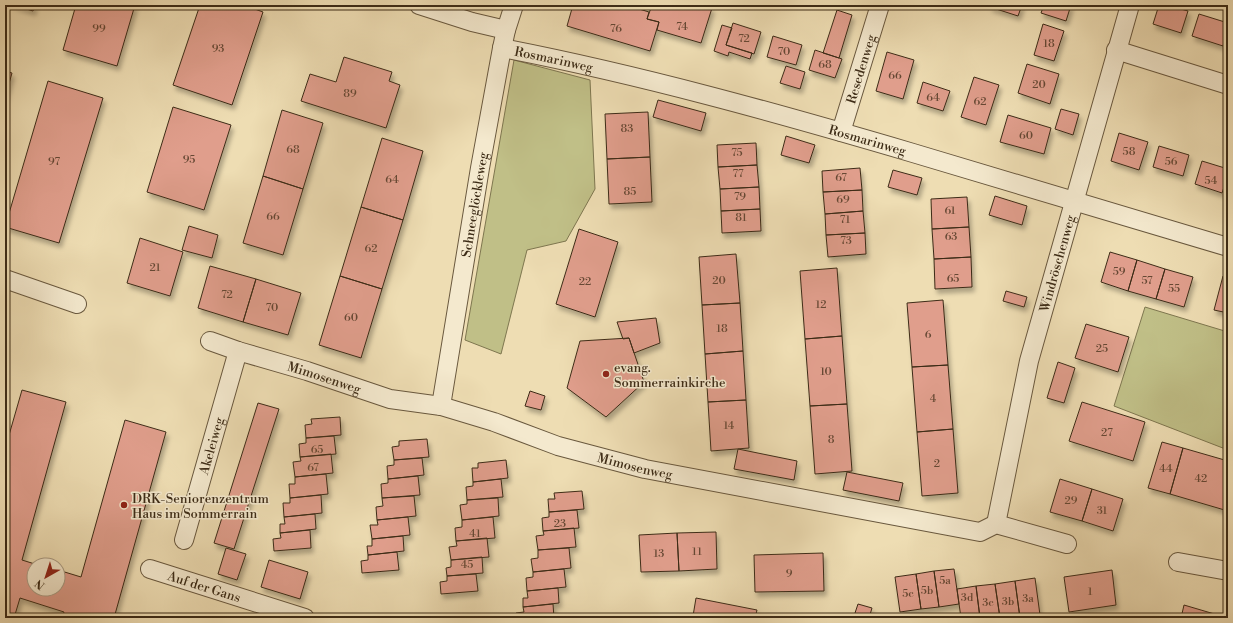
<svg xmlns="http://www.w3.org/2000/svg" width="1233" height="623" viewBox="0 0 1233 623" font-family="'Libre Bodoni',serif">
	<defs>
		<filter id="shadow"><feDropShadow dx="2.5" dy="4.5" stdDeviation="2" flood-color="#0004"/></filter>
	</defs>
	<rect width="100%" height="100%" fill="#eeddb3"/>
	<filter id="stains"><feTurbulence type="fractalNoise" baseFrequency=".005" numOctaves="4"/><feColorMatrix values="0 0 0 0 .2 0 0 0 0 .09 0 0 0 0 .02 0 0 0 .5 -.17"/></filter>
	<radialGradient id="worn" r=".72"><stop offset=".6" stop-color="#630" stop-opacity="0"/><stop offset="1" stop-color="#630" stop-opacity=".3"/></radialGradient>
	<path fill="#c0bf87" stroke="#7e764f" d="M514 60 590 80 595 189 566 241 527 250 501 354 465 340Z
		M1145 307 1228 332V450L1114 406Z"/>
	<path fill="#e09e8c" stroke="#3d2c17" filter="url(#shadow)" d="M13 5H35L33 11Z
		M76 5H135L117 66 63 50Z
		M200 5H244L263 12 232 105 173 85Z
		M573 5H626L649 12 647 19 659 22 650 51 567 26Z
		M652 5H702L712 8 701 43 657 30 659 22 647 19Z
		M990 5H1022L1018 16 990 7Z
		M1044 5H1071L1066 21 1041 13Z
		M1159 5H1174V7L1188 11 1181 33 1153 24Z
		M837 10 852 15 839 58 823 53Z
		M1199 14 1228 23V29L1223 46 1192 36Z
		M733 23 761 32 754 54 726 45Z
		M1043 24 1064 31 1054 61 1034 55Z
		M722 25 732 28 726 45 752 53 750 59 729 52 728 56 714 51Z
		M773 36 802 45 796 65 767 57Z
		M815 50 842 59 835 78 809 70Z
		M887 52 914 60 903 99 876 91Z
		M344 57 392 72 389 81 400 85 386 128 301 101 310 74 336 82Z
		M1027 64 1059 74 1050 104 1018 93Z
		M786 66 805 72 800 89 780 83Z
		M5 71 12 73 5 98Z
		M974 77 999 85 986 125 961 117Z
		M48 81 103 98 59 243 5 227Z
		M923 82 950 91 943 111 917 103Z
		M658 100 706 113 701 131 653 117Z
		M173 107 231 125 204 210 147 192Z
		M1061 109 1079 114 1073 135 1055 129Z
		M282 110 323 123 303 189 263 176Z
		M648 112 650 157 607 159 605 114Z
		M1008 115 1051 128 1044 154 1000 142Z
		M1119 133 1148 142 1139 170 1111 161Z
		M786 136 815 145 809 163 781 155Z
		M382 138 423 151 403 220 361 207Z
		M756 143 757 165 718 167 717 145Z
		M1159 146 1189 155 1183 176 1153 167Z
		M650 157 652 202 609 204 607 159Z
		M1202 161 1228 169V175L1222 193 1195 184Z
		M757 165 759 187 720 189 718 167Z
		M860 168 862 190 823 192 822 171Z
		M893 170 922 178 917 195 888 187Z
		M263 176 303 189 283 255 243 243Z
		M759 187 760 209 721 211 720 189Z
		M862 190 863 211 825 214 823 192Z
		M995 196 1027 206 1022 225 989 215Z
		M967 197 969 227 932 229 931 199Z
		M361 207 403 220 382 289 340 276Z
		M760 209 761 231 722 233 721 211Z
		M863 211 865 233 826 235 825 214Z
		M189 226 218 235 212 258 182 250Z
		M969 227 971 257 934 259 932 229Z
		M579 229 618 242 595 317 556 304Z
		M865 233 866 254 828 257 826 235Z
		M140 238 183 252 170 296 127 283Z
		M1110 252 1137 260 1128 291 1101 282Z
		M736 254 740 303 702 305 699 257Z
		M971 257 972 287 935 289 934 259Z
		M1137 260 1165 269 1156 299 1128 291Z
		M210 266 256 279 243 322 198 308Z
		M837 268 842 336 805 339 800 271Z
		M1165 269 1193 277 1184 307 1156 299Z
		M340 276 382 289 361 358 319 345Z
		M1223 276 1228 278V328L1224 326 1228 313 1214 310Z
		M256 279 301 293 288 335 243 322Z
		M1006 291 1027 297 1024 307 1003 301Z
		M943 300 948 365 912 367 907 303Z
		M740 303 743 351 705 354 702 305Z
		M656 318 660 343 634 353 629 338 623 339 617 322Z
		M1086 324 1129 337 1118 372 1075 358Z
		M842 336 847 404 810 406 805 339Z
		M629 338 644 382 606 417 567 388 580 341Z
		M743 351 746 400 708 402 705 354Z
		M1058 362 1075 368 1064 403 1047 398Z
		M948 365 953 429 917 432 912 367Z
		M22 390 66 402 22 560 38 565H34V589H58V570L81 577 125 420 166 432 114 618H62L64 612 20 598 14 618H5V449Z
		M530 391 545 396 541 410 525 406Z
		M746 400 749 448 711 451 708 402Z
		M1082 402 1145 422 1133 461 1069 441Z
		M258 403 279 409 234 549 214 543Z
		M847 404 852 471 815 474 810 406Z
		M340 417 341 435 306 438 305 425 312 424 311 419Z
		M953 429 958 493 922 496 917 432Z
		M334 436 336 454 300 457 299 444 306 443V438Z
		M427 439 429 457 394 460 392 447 399 446V441Z
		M1162 442 1183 448 1170 494 1148 488Z
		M1183 448 1228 461V511L1170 494Z
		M738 449 797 461 794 480 734 469Z
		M331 454 333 473 295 477 293 462 301 461 300 457Z
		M422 458 424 475 388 479 387 466 394 465V460Z
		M506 460 508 478 473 482 472 468H478V463Z
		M847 472 903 483 899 501 843 490Z
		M326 474 328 494 290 498 289 484H295V477Z
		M418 476 420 495 382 498 381 484 388 483V479Z
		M501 479 503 497 467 500 466 487 473 486V482Z
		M1060 479 1092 489 1082 521 1050 512Z
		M1092 489 1123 499 1113 531 1082 521Z
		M582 491 584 509 549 512 548 499H555L554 493Z
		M321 495 322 513 284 517 283 503H290V498Z
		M414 496 416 516 377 520 376 507 383 506 382 498Z
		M498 498 499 516 462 520 460 505 467 504V500Z
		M577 510 579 528 543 531 542 518 549 517V512Z
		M315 514 316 529 280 533V524H285L284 517Z
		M408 517 410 535 372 539 370 525H378L377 520Z
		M493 517 495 538 456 541 455 528 462 527V520Z
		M574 528 576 547 538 550 536 536 544 535 543 531Z
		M310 530 311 548 274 551 273 539 281 538 280 533Z
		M716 532 717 569 679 571 677 533Z
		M677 533 679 571 641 572 639 535Z
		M403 536 404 551 368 555 367 546H372V539Z
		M487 538 489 557 451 560 449 547 457 546 456 541Z
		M226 548 246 554 237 580 218 574Z
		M569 548 571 568 533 572 531 559 538 558V550Z
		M397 552 399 570 362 573 361 561 368 560V555Z
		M823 553 824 591 755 592 754 555Z
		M482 557 483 573 447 576 446 568 451 567V560Z
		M269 560 308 572 300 599 261 587Z
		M564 569 566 587 527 591 526 578 533 577V572Z
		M954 569 959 604 939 607 934 571Z
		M1112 570 1116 605 1069 612 1064 577Z
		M934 571 939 607 921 609 916 574Z
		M476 574 478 591 441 594 440 582 447 581V576Z
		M916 574 921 609 900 612 895 577Z
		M1035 578 1040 615 1020 618 1015 581Z
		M1015 581 1020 618H1000L995 584Z
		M995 584 1000 618H980L976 586Z
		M976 586 980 618H961L957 589Z
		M558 588 559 603 523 607V598H528L527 591Z
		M696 598 757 610 755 618H702L693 616Z
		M553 604 554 618H517L516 613 524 612 523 607Z
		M858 604 872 608 869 618H860L854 616Z
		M1184 605 1228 618H1173L1174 615 1181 618Z"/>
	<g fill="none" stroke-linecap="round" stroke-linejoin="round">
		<g stroke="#69583e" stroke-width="20">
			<g id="street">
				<path d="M419 5 472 22 506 30"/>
				<path id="s1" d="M502 48C641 75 777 113 913 153 1018 184 1123 215 1228 247"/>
				<path d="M1116 50 1228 85"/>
				<path id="s2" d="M841 132 880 5"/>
				<path d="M5 279 77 304"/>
				<path id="s3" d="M210 341 238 351 307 371 390 399 441 406 494 422 558 446 645 469 980 532 996 524 1067 544"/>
				<path id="s4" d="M441 406 480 168 502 48 506 30 514 5"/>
				<path id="s5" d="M996 524 1029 361 1130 5"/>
				<path id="s6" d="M184 540 238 351"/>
				<path d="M1178 562 1228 571"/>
				<path id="s7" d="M150 569 305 618"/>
			</g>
		</g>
		<use href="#street" stroke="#f4e9ce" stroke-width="18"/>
	</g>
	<g fill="#8f2418" stroke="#f4e9ce" stroke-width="1.5">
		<circle cx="606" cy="374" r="4"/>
		<circle cx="124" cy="505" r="4"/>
	</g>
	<g text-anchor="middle" stroke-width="3" stroke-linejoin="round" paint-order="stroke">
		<g font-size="11" fill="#664834">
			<text x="682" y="30">74</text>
			<text x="99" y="32">99</text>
			<text x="616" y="32">76</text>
			<text x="744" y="42">72</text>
			<text x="1049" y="47">18</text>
			<text x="218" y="52">93</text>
			<text x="784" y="55">70</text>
			<text x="825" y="68">68</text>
			<text x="895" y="79">66</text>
			<text x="1039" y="88">20</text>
			<text x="350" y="97">89</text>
			<text x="933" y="101">64</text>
			<text x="980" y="105">62</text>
			<text x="627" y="132">83</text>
			<text x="1026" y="139">60</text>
			<text x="293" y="153">68</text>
			<text x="1129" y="155">58</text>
			<text x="737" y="156">75</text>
			<text x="189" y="163">95</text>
			<text x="54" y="165">97</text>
			<text x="1171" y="165">56</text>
			<text x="738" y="177">77</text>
			<text x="841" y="181">67</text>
			<text x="392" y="183">64</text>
			<text x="1211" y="184">54</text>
			<text x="630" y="195">85</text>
			<text x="740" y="200">79</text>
			<text x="843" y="203">69</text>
			<text x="950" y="214">61</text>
			<text x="273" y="220">66</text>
			<text x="741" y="221">81</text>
			<text x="845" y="223">71</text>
			<text x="951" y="240">63</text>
			<text x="846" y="244">73</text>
			<text x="371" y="252">62</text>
			<text x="155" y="271">21</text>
			<text x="1119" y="275">59</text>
			<text x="953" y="282">65</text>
			<text x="719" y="284">20</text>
			<text x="1147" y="284">57</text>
			<text x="585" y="285">22</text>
			<text x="1174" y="292">55</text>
			<text x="227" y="298">72</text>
			<text x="821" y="308">12</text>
			<text x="272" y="311">70</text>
			<text x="351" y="321">60</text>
			<text x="722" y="332">18</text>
			<text x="928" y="338">6</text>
			<text x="1102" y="352">25</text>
			<text x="826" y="375">10</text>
			<text x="933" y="402">4</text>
			<text x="729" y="429">14</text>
			<text x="1107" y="436">27</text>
			<text x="831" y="443">8</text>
			<text x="317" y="453">65</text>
			<text x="937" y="467">2</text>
			<text x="313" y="471">67</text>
			<text x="1166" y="472">44</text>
			<text x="1201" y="482">42</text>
			<text x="1071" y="504">29</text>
			<text x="1102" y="514">31</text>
			<text x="560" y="527">23</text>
			<text x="475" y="537">41</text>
			<text x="697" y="555">11</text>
			<text x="659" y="557">13</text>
			<text x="467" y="568">45</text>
			<text x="789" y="577">9</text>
			<text x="945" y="584">5a</text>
			<text x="927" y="594">5b</text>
			<text x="1090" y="595">1</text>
			<text x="908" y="597">5c</text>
			<text x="967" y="601">3d</text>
			<text x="1028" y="602">3a</text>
			<text x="1008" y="605">3b</text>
			<text x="988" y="606">3c</text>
		</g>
		<g font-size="13" fill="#3d2c17" stroke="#f4e9ce">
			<text dy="5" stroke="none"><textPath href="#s1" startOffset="53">Rosmarinweg</textPath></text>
			<text dy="5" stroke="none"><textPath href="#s2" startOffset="66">Resedenweg</textPath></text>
			<text dy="5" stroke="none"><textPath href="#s1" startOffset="377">Rosmarinweg</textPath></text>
			<text dy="5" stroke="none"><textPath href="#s4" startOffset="204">Schneeglöckleweg</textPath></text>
			<text dy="5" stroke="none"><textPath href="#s5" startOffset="268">Windröschenweg</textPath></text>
			<text dy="5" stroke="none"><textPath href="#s3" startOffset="120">Mimosenweg</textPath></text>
			<text dy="5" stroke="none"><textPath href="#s6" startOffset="98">Akeleiweg</textPath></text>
			<text dy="5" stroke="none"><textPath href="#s3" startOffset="444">Mimosenweg</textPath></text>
			<text dy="5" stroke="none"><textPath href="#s7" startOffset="57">Auf der Gans</textPath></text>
		</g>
		<g font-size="13" fill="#3d2c17" stroke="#f4e9ce" text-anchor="start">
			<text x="614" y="372">evang.<tspan x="614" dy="15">Sommerrainkirche</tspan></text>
			<text x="132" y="503">DRK-Seniorenzentrum<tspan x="132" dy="15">Haus im Sommerrain</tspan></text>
		</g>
	</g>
	<rect width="1233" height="623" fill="none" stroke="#eeddb3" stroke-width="20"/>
	<rect x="6" y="6" width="1221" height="611" fill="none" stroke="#3d2c17" stroke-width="2"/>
	<rect x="10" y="10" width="1213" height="603" fill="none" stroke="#3d2c17"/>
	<g transform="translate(46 577) rotate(219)"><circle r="19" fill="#f4e9ce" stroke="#ab9d85"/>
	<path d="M0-3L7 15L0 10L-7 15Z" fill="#8f2418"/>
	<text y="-6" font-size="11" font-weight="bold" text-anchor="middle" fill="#3d2c17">N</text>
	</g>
	<rect width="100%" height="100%" filter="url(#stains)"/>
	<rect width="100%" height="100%" fill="url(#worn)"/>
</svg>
